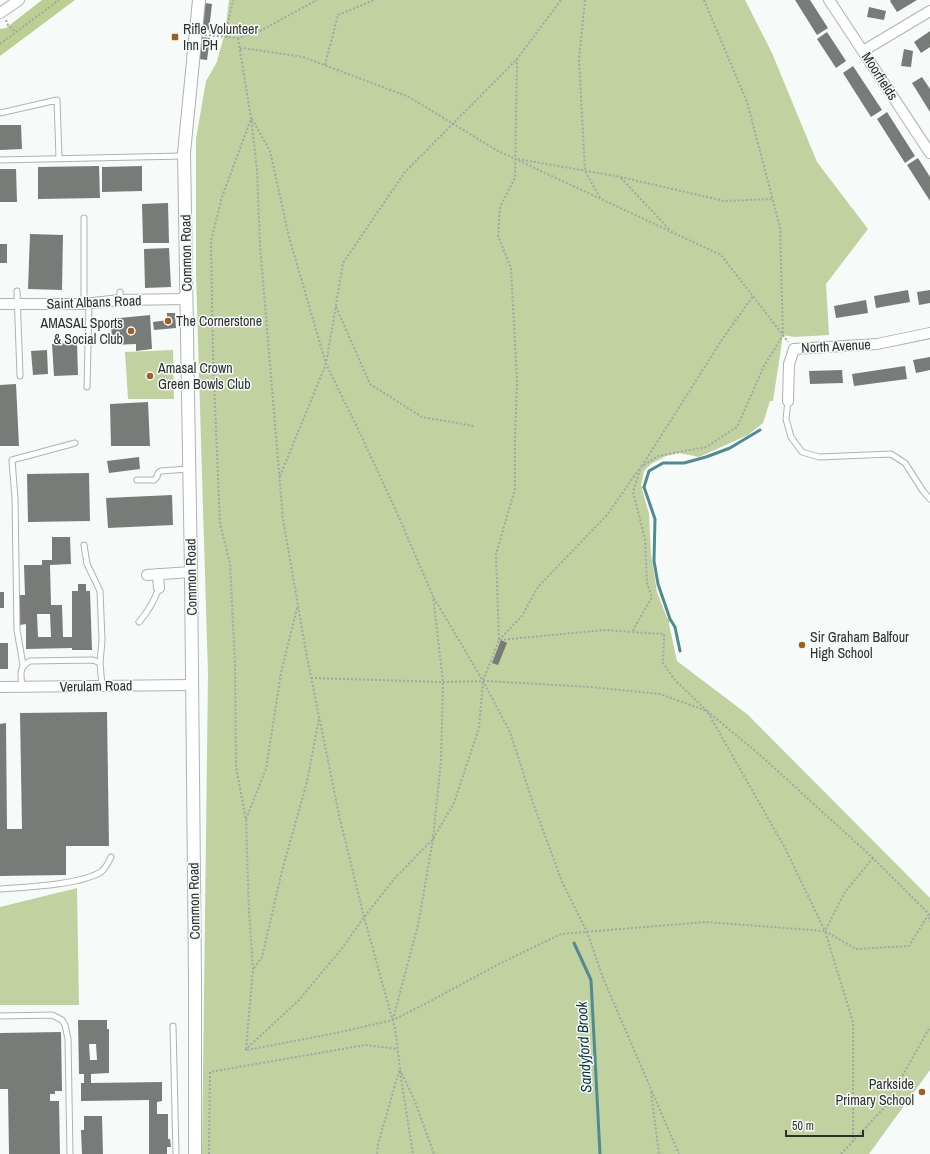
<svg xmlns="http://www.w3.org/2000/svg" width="930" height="1154" viewBox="0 0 930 1154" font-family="'Archivo Narrow',sans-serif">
	<rect width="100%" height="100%" fill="#f6fbf9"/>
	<path fill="#c1d2a0" d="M229 0H745L772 53 817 162 868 229 826 284 829 335 794 337 783 335 773 401H770L763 423 748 435 699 457 679 453 666 456 651 464 644 471 641 486 644 487 642 489 649 514 651 554 657 592 667 618 670 619 669 624 677 661 747 714 930 898V1070L869 1154H202L208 675 196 274V139L206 81 217 62 218 57 225 33Z
		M173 350 174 399H128L125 352Z
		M77 888 79 1005H0V907Z"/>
	<path fill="#bbcf92" d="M42 0H75L0 56V29L6 28Z"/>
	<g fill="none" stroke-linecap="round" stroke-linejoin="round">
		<path stroke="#508b92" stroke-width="3" d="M680 651 675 627 670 619 658 584 654 561 655 519 644 487 649 471 663 463H684L706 457 730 448 760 430
			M574 943 591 980 600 1154"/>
	</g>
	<path fill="#797b78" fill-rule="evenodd" d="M795 0H810L828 28 817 35Z
		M891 0H917L897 12 890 1Z
		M205 3 212 4 209 30 202 29Z
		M869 7 886 11 884 20 867 17Z
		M930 31V47L921 53 914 42Z
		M827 32 846 61 836 68 817 39Z
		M201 37 210 38 207 60 198 59Z
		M904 49 913 51 911 67 901 66Z
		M853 66 882 110 871 117 843 73Z
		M922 77 930 89V112L912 83Z
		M887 112 915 156 905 163 877 119Z
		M0 125H21L22 149 0 150Z
		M918 158 930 177V201L907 165Z
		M99 166 100 198 38 199V167Z
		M142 166V191L102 192V167Z
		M0 169H16L17 202H0Z
		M168 203 169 243H143L142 204Z
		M30 234 63 235 62 290 28 289Z
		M0 244H7V263H0Z
		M169 248 171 287 145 288 144 249Z
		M908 290 910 302 876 308 874 296Z
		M930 290V303L919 305 917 292Z
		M866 300 868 313 836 318 834 306Z
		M167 313H175L176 328 154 330 153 322 167 320Z
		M150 315 152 349 136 351V344L113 345 110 319Z
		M77 343 78 375 54 376 52 344Z
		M47 350 48 374 33 375 31 351Z
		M930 357V370L916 373 913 360Z
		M905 366 907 379 854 386 852 374Z
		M842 370 843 383 810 384 809 371Z
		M16 384 19 446H0V385Z
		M148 402 150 446H111L110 404Z
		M139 457 140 469 109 473 107 461Z
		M89 473 90 521 28 522 27 474Z
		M172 495 173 525 108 528 106 498Z
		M52 537H70L71 564 50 565 51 605H62L63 637H72V591H78V584H86V591H90L92 650H72V648L26 649V624L20 625V595H25L24 565H42V560H52ZM37 614H50L51 637H38Z
		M0 592H4V608H0Z
		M501 640 507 643 498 665 492 663Z
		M0 643H8V669H0Z
		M107 712 109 846H66V875L0 876V724L6 723 7 829H22L20 713Z
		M78 1020H107V1029H109V1073L91 1074V1083L162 1082V1101L157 1102V1114H168V1139H170L171 1147H167V1154H149V1100L81 1101V1083H84V1074H79ZM89 1044H96L97 1060H90Z
		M61 1032 62 1091H55V1094H50V1101H59L60 1154H9L8 1089H0V1033Z
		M84 1116H102L103 1154H82L81 1130H84Z"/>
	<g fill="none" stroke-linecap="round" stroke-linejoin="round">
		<g stroke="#aeb3b0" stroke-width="7">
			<path id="service" d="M0 113 57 100 59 158
				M0 160 183 156
				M17 291 20 376
				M120 292V300
				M84 304V218
				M87 387 89 303
				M788 401 786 419 791 437 802 452 819 457 891 454 905 463 923 491 930 499
				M137 480H154L157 477 158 473 161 471 188 469
				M84 545 87 564 100 591 102 640 100 663
				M139 622C148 612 154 601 159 588
				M23 665 17 630 15 499 12 460 75 443
				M22 687C21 674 18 668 30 661L93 660 100 663 102 686
				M0 889C26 887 79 885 101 872 106 868 108 863 111 857
				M0 1016 52 1015 62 1020 65 1025 68 1039 70 1154
				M173 1026 176 1154"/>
		</g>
		<g stroke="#aeb3b0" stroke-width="12">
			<path id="minor" d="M829 0 930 153
				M0 13 19 0
				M863 51 930 11
				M0 304H84L120 300 187 299
				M788 401 789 364 794 349 877 344 930 333
				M158 574 159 588
				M147 575 191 572
				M0 687 192 685"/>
		</g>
		<g stroke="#aeb3b0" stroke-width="14">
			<path id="tertiary" d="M195 1154V981L191 572 184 153 199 0"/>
		</g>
		<path stroke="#a3a6a5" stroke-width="2" stroke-dasharray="2 2" stroke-linecap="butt" d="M585 0 579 59 585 171 600 198
			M704 0 747 102 780 227 783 335 788 342
			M6 20 8 25 16 32
			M205 31 221 33 226 32 228 37
			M226 32 233 0
			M205 35 238 38 260 31 317 0
			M238 38 251 118 257 169 260 245 283 519 306 652 339 815 364 917 395 1029 400 1068 378 1144 377 1154
			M0 44 59 0
			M240 49 243 48 303 57 409 97 498 151 721 255 783 335 764 366 737 427 706 447 658 456 641 467 633 492 645 539 647 583 652 597 632 632 664 634 663 663 674 679 707 711 785 848 825 931
			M325 65 338 15 374 0
			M252 119 270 151 289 237 326 364 359 431 398 515 433 596 443 682 441 760 433 839 418 925 393 1019
			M518 159 621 177 724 201 773 199
			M621 178 669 229
			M336 307 370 384 422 417 474 426
			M642 466 723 338 753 296
			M280 476 326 364 343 263 405 172 517 59 561 0
			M434 598 483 681 510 732 532 800 562 882 587 932 603 978 679 1154
			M499 640 522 616 538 587 607 515 639 469
			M500 640 605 630 631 632
			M311 678 443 682 487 681 591 687 660 694 707 711 760 755 873 858 929 914 930 922
			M246 819 266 769 281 673 297 608
			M873 858 845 892 825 931 856 949 909 946 928 915
			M254 968 262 957 282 871 307 782 319 718
			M246 1049 253 969 249 911 246 820 236 767 235 664 230 563 220 524 213 357 211 241 222 197 251 119
			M245 1050 299 1000 343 947 364 917 395 878 433 839 454 803 479 728 483 681 499 640 496 554 515 489V438L517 380 511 268 498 236 500 207 515 178 517 59
			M247 1050 336 1033 393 1020 423 1005 499 964 561 934 706 922 825 931 853 1022V1141
			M400 1070 414 1099 434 1154
			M400 1072 413 1154
			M651 1092 659 1154
			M209 1154 210 1072 365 1045 397 1049
			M841 1154 884 1108 930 1027"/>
		<use href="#service" stroke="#fff" stroke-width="5"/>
		<use href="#minor" stroke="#fff" stroke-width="10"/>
		<use href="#tertiary" stroke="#fff" stroke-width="12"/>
	</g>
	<g fill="#9d6024" stroke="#f6fbf9" stroke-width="1.5">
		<rect x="171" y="33" width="8" height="8" rx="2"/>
		<circle cx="168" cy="321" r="4"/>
		<circle cx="131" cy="331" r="4"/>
		<circle cx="150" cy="376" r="4"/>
		<circle cx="802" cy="645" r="4"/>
		<circle cx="922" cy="1092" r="4"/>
	</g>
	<g text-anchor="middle" stroke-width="3" stroke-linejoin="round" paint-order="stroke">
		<g font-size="14" fill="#2e2f2e" stroke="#f6fbf9" text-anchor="start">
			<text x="183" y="34">Rifle Volunteer<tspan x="183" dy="16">Inn PH</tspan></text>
			<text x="176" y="326">The Cornerstone</text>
			<text x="123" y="328" text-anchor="end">AMASAL Sports<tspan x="123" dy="16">&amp; Social Club</tspan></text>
			<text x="158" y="373">Amasal Crown<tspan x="158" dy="16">Green Bowls Club</tspan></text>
			<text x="810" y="642">Sir Graham Balfour<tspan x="810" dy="16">High School</tspan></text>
			<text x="914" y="1089" text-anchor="end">Parkside<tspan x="914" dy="16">Primary School</tspan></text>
		</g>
		<g font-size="14" fill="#2e2f2e" stroke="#f6fbf9">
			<text transform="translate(880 76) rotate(57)" y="5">Moorfields</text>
			<text transform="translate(186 253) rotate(-91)" y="5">Common Road</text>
			<text transform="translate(94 302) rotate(-2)" y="5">Saint Albans Road</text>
			<text transform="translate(836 346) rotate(-3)" y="5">North Avenue</text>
			<text transform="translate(191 577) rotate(-91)" y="5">Common Road</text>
			<text transform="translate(96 686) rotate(-1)" y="5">Verulam Road</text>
			<text transform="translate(194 901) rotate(-91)" y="5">Common Road</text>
		</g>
		<g font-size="15" font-style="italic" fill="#0a3439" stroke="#f6fbf9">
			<text transform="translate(584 1047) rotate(-93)" y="5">Sandyford Brook</text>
		</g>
	</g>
	<path d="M786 1130v6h77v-6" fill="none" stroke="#2e2f2e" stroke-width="2"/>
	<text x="792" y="1130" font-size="12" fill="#2e2f2e" stroke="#f6fbf9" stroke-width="3" paint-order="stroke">50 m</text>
</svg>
